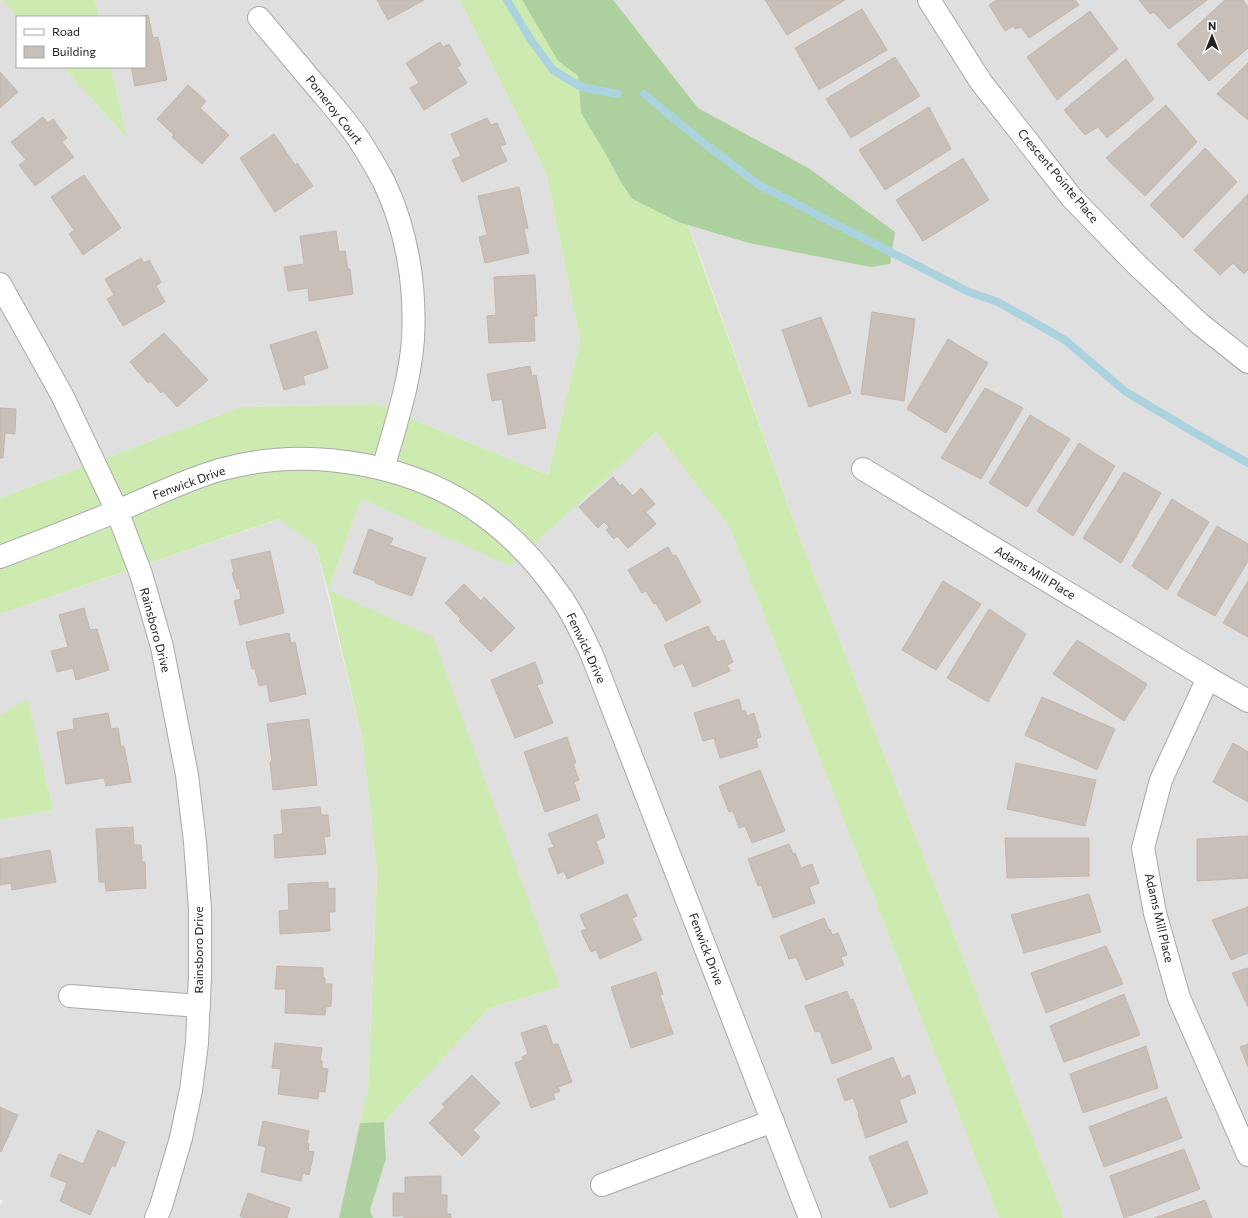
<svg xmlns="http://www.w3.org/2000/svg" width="1248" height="1218" viewBox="0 0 1248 1218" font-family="Commissioner,sans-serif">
	<rect width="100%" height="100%" fill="#f2efe9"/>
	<path fill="#e0dfdf" d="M0 0H2L17 17V67H63L127 138 111 67H145V17H99L95 0H460L546 172 580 340 548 475 376 404 241 407 0 498Z
		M604 0H1248V1218H1064L799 536 704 267Z
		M656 432 730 528 999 1218H373L370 1210 386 1159 384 1122 489 1008 560 987 328 590 361 499 510 565Z
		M280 519 316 546 363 743 377 874 368 1089 339 1218H0V1206L3 1201 0 1199V820L53 810 28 700 0 715V614Z"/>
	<path fill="#cdebb0" d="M2 0H95L99 17H17Z
		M460 0H522L558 61 578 76 581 113 605 153 619 179 632 199 678 222 688 225 799 536 1064 1218H999L730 528 656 432 510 566 361 499 328 590 433 637 560 987 489 1008 384 1122 360 1123 368 1089 377 874 363 743 328 590 316 546 279 519 0 614V498L241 407 376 404 548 475 580 340 546 172Z
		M63 67H111L127 138Z
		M28 699 53 810 0 820V715Z"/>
	<path fill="#add19e" d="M522 0H613L698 108 810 169 895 232 890 264 871 267 749 243 678 222 632 199 619 179 605 153 581 113 578 76 558 61Z
		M384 1122 386 1159 370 1210 373 1218H339L360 1123Z"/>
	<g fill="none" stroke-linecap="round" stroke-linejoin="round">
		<path stroke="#aad3df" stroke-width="8" d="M507 0 531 40 553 70 581 87 618 94
			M644 94 700 140 759 185 969 292 998 302 1065 340 1126 392 1202 437 1248 463"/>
	</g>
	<path fill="#c7bfb8" stroke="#c4b6ab" d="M377 0H424L388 20Z
		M765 0H845L787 35Z
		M997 0H1075L1079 5 1029 38 1021 27 1015 29 1013 26 1005 31 989 5Z
		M1139 0H1207L1169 29 1154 12 1150 14Z
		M1225 0H1243L1248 7V48L1209 81 1177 44Z
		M862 9 887 50 819 90 795 48Z
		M1090 11 1118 49 1057 100 1027 57Z
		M148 15 153 38 158 37 167 80 135 86 131 67H145V17H138Z
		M440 42 443 47 449 44 461 65 457 67 467 83 424 110 410 88 419 83 406 63Z
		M895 57 920 96 851 138 826 99Z
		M1126 59 1154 99 1107 138 1098 127 1085 135 1064 110Z
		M1248 63V120L1217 94Z
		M0 72 18 92 0 108Z
		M188 85 206 101 200 108 229 135 202 164 172 137 174 135 157 119Z
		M1166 105 1197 142 1145 196 1106 158Z
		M929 107 951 149 885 190 859 150Z
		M43 117 48 123 53 119 67 138 62 142 74 157 35 186 19 165 26 160 11 142Z
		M487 118 491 125 497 123 506 144 500 146 507 161 462 182 452 160 461 156 451 134Z
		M274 134 295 165 297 163 313 186 275 212 240 158Z
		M1205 148 1237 182 1183 238 1150 205Z
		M963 158 989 200 923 241 896 200Z
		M84 175 121 228 83 255 69 234 74 230 51 197Z
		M519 187 528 228 524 229 529 253 485 263 479 237 487 235 478 196Z
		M1248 194V270L1244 274 1233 263 1220 275 1194 250Z
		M336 231 339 252 345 251 348 269H350L353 294 309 301 308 288 288 291 284 267 304 264 300 236Z
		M141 258 144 263 149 260 161 282 156 286 165 302 123 326 107 299 114 295 105 279Z
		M535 275 537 316H534L535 341 489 343 487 316 496 315 494 277Z
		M872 312 915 319 904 401 861 394Z
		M821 317 851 393 809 407 782 330Z
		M316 331 328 368 303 376 305 384 284 390 270 345Z
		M164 333 208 380 177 407 163 391 161 393 151 381 148 383 130 362Z
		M948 339 988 363 946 433 907 409Z
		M530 366 532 376 536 375 546 428 508 435 502 399 492 401 487 374Z
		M985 388 1023 408 981 479 941 458Z
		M0 408 16 409 15 434 5 433 3 458H0Z
		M1030 415 1070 439 1027 507 989 483Z
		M1079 443 1115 466 1073 536 1037 511Z
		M1124 472 1161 493 1121 563 1083 538Z
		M613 477 620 486 622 484 633 496 641 488 655 504 646 512 656 524 628 548 617 536 614 539 606 530 609 527 604 522 598 528 579 507Z
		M1172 499 1209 522 1167 590 1132 566Z
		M1217 526 1248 544V561L1215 616 1177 595Z
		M369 529 393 538 390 545 426 558 412 596 375 583 376 581 353 573Z
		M668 547 673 556 676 555 701 602 666 621 656 603 654 604 646 591 642 593 628 570Z
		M270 551 284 613 240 625 234 601 241 599 239 588 237 589 232 573 234 572 231 560Z
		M943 581 981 604 936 670 902 650Z
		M1248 581V637L1223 623Z
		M464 584 481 601 484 597 515 628 491 652 459 621 461 619 445 603Z
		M84 608 90 630 97 629 109 670 76 680 73 668 57 672 51 651 68 647 59 615Z
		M989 609 1026 634 988 702 947 678Z
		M708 626 713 636H715L717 642 724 640 733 662 727 665 730 671 693 687 683 663 674 667 664 645Z
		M289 633 291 643 295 642 306 694 270 702 267 684 259 686 255 669H252L246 642Z
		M1077 640 1147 684 1124 721 1053 674Z
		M535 662 543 683 537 685 553 723 515 738 491 680Z
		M1042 697 1115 729 1097 770 1025 735Z
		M739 699 742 711 745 710 747 716 754 713 761 737 756 739 758 747 720 758 714 738 703 741 694 713Z
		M108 713 111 729 118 728 121 747 124 746 131 782 106 786 104 778 66 784 57 732 74 729 73 719Z
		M309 719 317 785 273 790 270 762H272L267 724Z
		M567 737 576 763 573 764 579 780 574 782 580 800 545 812 524 752Z
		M1233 743 1248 752V802L1213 782Z
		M1016 763 1096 780 1085 826 1007 809Z
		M760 770 785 831 752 843 745 826 739 828 733 811 729 812 719 786Z
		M320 807 321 815H328L330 836 324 837 326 854 275 858 274 835 283 834 281 810Z
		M597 814 605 837 596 841 604 863 567 879 564 871 558 874 548 849 554 847 548 834Z
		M133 827 134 845H141L142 862H145L146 888 106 891 105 882H99L96 829Z
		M1248 836V878L1197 881V839Z
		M1005 838H1089V876L1007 878Z
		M789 844 793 854 795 853 801 868 812 864 819 883 809 887 815 903 773 918 761 885 758 886 748 859Z
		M50 850 56 882 12 890 11 883 0 885V859Z
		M328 882V889L335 888V912H329L330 931 280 934 279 911 289 910 288 884Z
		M627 894 637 916 632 918 642 940 600 959 596 950 591 952 581 931 586 929 580 915Z
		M1089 894 1101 932 1024 953 1011 915Z
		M1248 907V953L1231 960 1212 920Z
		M824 918 829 930 830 929 832 935 838 933 847 955 841 957 844 965 806 980 796 957 789 959 780 936Z
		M1106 946 1123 984 1046 1013 1031 973Z
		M277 966 323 968V978H325V984H332L331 1006 326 1007 325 1015 285 1013 286 989H275Z
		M1248 968V1007L1232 973Z
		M656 972 663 994 660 995 673 1034 631 1048 611 987Z
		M847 991 850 1000 853 999 872 1049 832 1064 820 1031 815 1032 805 1006Z
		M1124 994 1140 1035 1064 1062 1050 1026Z
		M546 1025 553 1045 558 1044 572 1082 558 1087 560 1091 553 1094 555 1099 531 1108 515 1063 523 1060 522 1057 528 1054 521 1033Z
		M275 1043 322 1048 320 1061H322V1068L328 1069 325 1092 319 1091 318 1099 278 1094 281 1069 272 1068Z
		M1248 1044V1067L1240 1047Z
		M1146 1046 1158 1088 1083 1113 1070 1074Z
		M893 1057 902 1079 909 1075 916 1093 899 1100 907 1122 866 1138 858 1115 859 1114 853 1098 845 1101 837 1079Z
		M472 1075 500 1103 473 1130 480 1137 462 1156 429 1123 445 1107 442 1104Z
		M1166 1097 1182 1138 1104 1167 1089 1127Z
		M0 1107 18 1115 1 1152 0 1151Z
		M263 1121 309 1131 307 1143 309 1144 308 1151 314 1152 309 1175 303 1173 301 1181 261 1172 266 1147 258 1145Z
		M98 1130 125 1142 115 1167 112 1165 90 1215 60 1201 67 1183 50 1176 59 1154 83 1164Z
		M907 1141 928 1193 890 1208 869 1157Z
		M1184 1149 1200 1189 1124 1218 1110 1176Z
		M441 1176V1195H447V1214H451V1218H404V1216H393V1193H405V1177Z
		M248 1193 290 1208 287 1218H245L240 1216Z
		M1205 1200 1212 1218H1154Z"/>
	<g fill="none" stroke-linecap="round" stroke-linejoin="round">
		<g stroke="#a9a9a9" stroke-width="24">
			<path id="minor" d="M929 0 981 82 1072 198 1137 265 1200 324 1248 362
				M259 18C280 43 301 68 322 93 334 107 347 122 358 138 367 152 376 167 384 182 407 230 416 286 413 339 410 383 395 426 383 469
				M0 284 62 395 117 511 141 574 162 647 187 775 195 842 200 909V975L197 1043 191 1090 181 1138 161 1206 156 1218
				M863 469 1208 678 1248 701
				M0 557C39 542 78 527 117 511 152 497 186 479 223 469 311 445 419 464 491 521 517 541 540 567 559 594 573 613 582 634 592 655L810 1218
				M1208 678 1161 780 1143 848 1155 913 1179 998 1248 1155
				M70 996 199 1006
				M602 1185 773 1121"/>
		</g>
		<use href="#minor" stroke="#fff" stroke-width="22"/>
	</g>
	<g text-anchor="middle" stroke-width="3" stroke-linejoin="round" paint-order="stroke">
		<g font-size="12" fill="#222" stroke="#fff">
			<text transform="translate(334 110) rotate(52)" y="4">Pomeroy Court</text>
			<text transform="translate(1058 176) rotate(50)" y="4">Crescent Pointe Place</text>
			<text transform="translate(189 483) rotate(-20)" y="4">Fenwick Drive</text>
			<text transform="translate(1035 573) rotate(31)" y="4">Adams Mill Place</text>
			<text transform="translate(155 630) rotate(75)" y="4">Rainsboro Drive</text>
			<text transform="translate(586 648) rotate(65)" y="4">Fenwick Drive</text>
			<text transform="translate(1159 918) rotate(77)" y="4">Adams Mill Place</text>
			<text transform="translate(706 949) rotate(69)" y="4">Fenwick Drive</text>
			<text transform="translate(199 950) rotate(-90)" y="4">Rainsboro Drive</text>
		</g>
	</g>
	<rect x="16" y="16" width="130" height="52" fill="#ffffff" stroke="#a7a7a7"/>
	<rect x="24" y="29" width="20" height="6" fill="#ffffff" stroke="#a7a7a7"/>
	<text x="52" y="36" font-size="12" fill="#222222">Road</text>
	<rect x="24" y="46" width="20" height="12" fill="#c7bfb8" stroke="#a7a7a7"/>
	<text x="52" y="56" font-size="12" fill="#222222">Building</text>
	<g transform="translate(1212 36)" stroke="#ffffff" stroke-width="3" paint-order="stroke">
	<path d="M0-3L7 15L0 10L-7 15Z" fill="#222222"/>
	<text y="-6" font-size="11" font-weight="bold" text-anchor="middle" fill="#222222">N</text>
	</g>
</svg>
